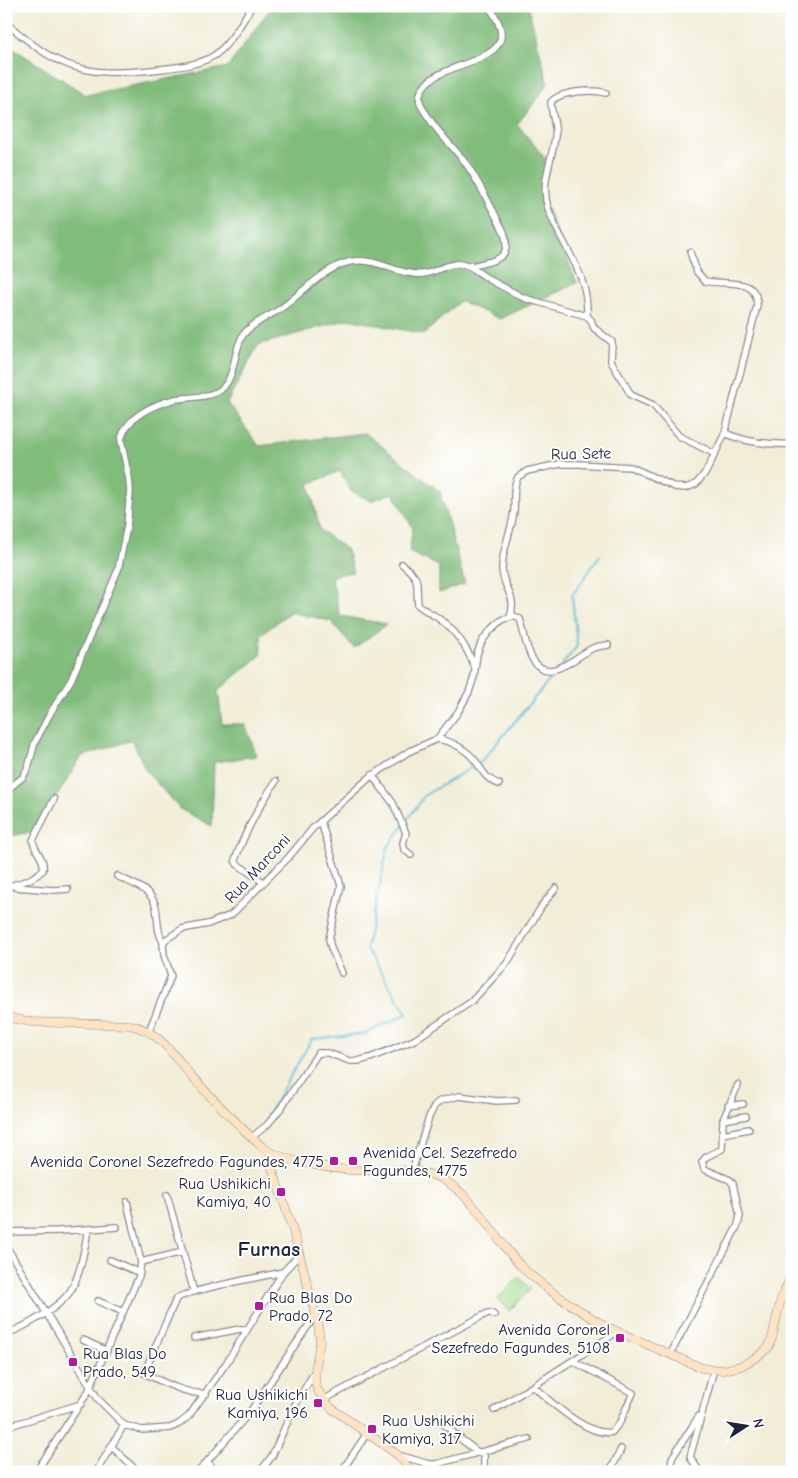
<svg xmlns="http://www.w3.org/2000/svg" width="798" height="1478" viewBox="0 0 798 1478" font-family="'Comic Neue',sans-serif">
	<rect width="100%" height="100%" fill="#fff"/>
	<filter id="ink" filterUnits="userSpaceOnUse"><feTurbulence type="fractalNoise" baseFrequency=".02" numOctaves="2"/><feDisplacementMap in="SourceGraphic" scale="10" xChannelSelector="R" yChannelSelector="G"/><feConvolveMatrix kernelMatrix="1 2 1 2 8 2 1 2 1" color-interpolation-filters="sRGB"/></filter>
	<filter id="wash" filterUnits="userSpaceOnUse"><feTurbulence type="fractalNoise" baseFrequency=".0096" numOctaves="4" result="noise"/><feDisplacementMap in="SourceGraphic" scale="20" xChannelSelector="R" yChannelSelector="G"/><feGaussianBlur stdDeviation="1.12" result="paint"/><feColorMatrix in="noise" values="0 0 0 0 0 0 0 0 0 0 0 0 0 0 0 0 0 1.4 0 .05"/><feComposite in="paint" operator="in"/></filter>
	<g filter="url(#wash)">
		<rect width="100%" height="100%" fill="#f1edd7"/>
		<path fill="#a1dc8f" stroke="#627f65" d="M519 1277 531 1289 509 1311 497 1299Z"/>
		<path fill="#80bc7a" stroke="#516f5a" d="M272 6H528L548 83 536 101 517 124 548 162 541 193 577 283 500 319 460 301 424 334 348 319 258 345 227 403 259 446 365 433 440 492 465 584 439 593V566L409 552 413 528 393 493 371 501 351 491 340 471 309 484 320 530 347 550 353 572 331 576 340 616 387 624 354 648 331 621 290 612 261 635V655L218 691 222 724H245L257 756 214 762 212 826 180 809 146 771 132 740 81 757 36 831 6 837V44L86 95 228 67Z"/>
		<g fill="none" stroke-linecap="round" stroke-linejoin="round">
			<path stroke="#57b8d5" stroke-width="2" d="M563 664 577 646 572 596 600 555
				M269 1113 312 1039 364 1034 407 1014 366 948 388 847 425 795 481 762 557 671"/>
		</g>
	</g>
	<g filter="url(#ink)">
		<g fill="none" stroke-linecap="round" stroke-linejoin="round">
			<g stroke="#8a8889" stroke-width="8">
				<path id="minor" d="M6 23C18 33 30 43 42 51 80 77 117 74 160 69 178 67 200 65 215 55 231 43 242 22 252 6
					M469 266 490 280 524 298 587 316
					M587 316C589 271 561 247 548 208 540 183 552 161 555 137 557 125 551 114 551 102 560 91 593 89 606 93
					M587 316 591 320 594 328 612 342 611 361 631 395 653 405 679 436 715 454
					M725 433C747 443 768 445 792 444
					M402 564C423 582 415 580 418 605 424 610 432 614 438 618 455 630 467 647 474 666
					M510 617C518 596 502 588 502 568 502 549 512 530 514 511 515 500 512 487 518 477L527 471 560 464H579L631 467 675 487 686 488 696 484 706 472 725 433 757 306C758 275 724 286 705 281L697 272 690 252
					M437 739C452 741 468 750 477 763 484 773 486 779 499 784
					M372 775 393 803 406 833 403 843 404 849 411 855
					M6 791 23 777 28 768 35 742 51 712 71 680 118 570 127 526 130 491 129 479 121 440C126 416 155 404 176 399 189 397 204 398 217 392 237 381 232 352 243 335 252 323 268 317 280 309 300 295 325 267 349 262 372 256 392 272 415 274 430 276 441 266 455 264 461 263 464 266 469 266 474 266 480 264 484 263 504 259 510 252 504 232 493 211 482 188 469 168 458 151 442 138 431 121 426 113 417 104 420 94 430 56 538 69 488 6
					M321 822 341 886 329 939 331 948 342 973
					M117 876C137 886 156 890 157 915 158 925 158 934 163 942
					M263 882 237 864 235 860C245 832 259 806 276 781
					M10 886C22 883 34 879 43 870 45 857 34 852 33 840L54 799
					M15 887 54 890 68 889
					M149 1031 171 976 164 955 163 945 165 940 182 929 208 924 231 915 288 858 313 828 369 778 408 752 437 739 458 712 469 692 474 677 477 654 482 641 490 631 502 620 514 616 520 619C524 631 526 650 533 660 549 685 576 656 593 648 598 646 603 646 608 645
					M728 1106 743 1104
					M723 1120 746 1116
					M722 1134 749 1129
					M252 1137 267 1125 281 1108 318 1053H328L350 1061H358L370 1058 414 1040 471 1002 507 963 543 904 556 888
					M412 1171 429 1117 435 1105 440 1101 459 1096 497 1101 516 1100
					M167 1195 194 1292
					M6 1232 60 1231 117 1227
					M6 1246 98 1399 124 1425 142 1430 170 1428 179 1424 189 1416 227 1362 283 1272 300 1254
					M110 1260 140 1273
					M141 1262 183 1252
					M98 1301 123 1312
					M6 1334C25 1327 57 1309 69 1293 80 1278 85 1247 88 1229
					M194 1338 240 1329H247
					M83 1340 107 1351
					M670 1355 738 1225 740 1216 733 1184 730 1180 704 1169 702 1162 706 1157 722 1149 723 1120 738 1085
					M533 1386C549 1401 589 1437 612 1432L620 1422 633 1393 573 1361
					M206 1394C183 1393 165 1383 144 1373L176 1299C187 1290 265 1276 283 1272
					M323 1400 488 1313H491L494 1315
					M494 1410 533 1386 617 1332
					M436 1417 457 1436 479 1453
					M6 1427 81 1404
					M111 1446 138 1472
					M484 1452V1472
					M398 1455 429 1464H436L529 1439
					M208 1462 216 1472
					M36 1472 88 1392 139 1276 141 1262 127 1202
					M96 1472 124 1425
					M198 1472 250 1412 316 1314
					M260 1472 272 1456 295 1405 314 1373
					M341 1472 368 1432
					M610 1472 621 1449
					M675 1472 671 1467 672 1458 699 1416
					M700 1472 690 1457 714 1369"/>
			</g>
			<g stroke="#8a8889" stroke-width="9">
				<path id="secondary" d="M6 1017 32 1022 130 1025C158 1030 175 1056 192 1077 208 1094 223 1110 240 1126 248 1134 256 1142 265 1149 284 1161 326 1168 349 1170 380 1172 413 1165 442 1179 475 1196 495 1240 521 1266 542 1288 580 1311 607 1327L702 1368 723 1370 741 1366 757 1357 768 1348 772 1338 781 1299 792 1274
					M273 1153 271 1165 292 1227 318 1324 320 1341 315 1372V1382L318 1391 331 1408 398 1455 412 1472"/>
			</g>
			<use href="#minor" stroke="#fff" stroke-width="5.5"/>
			<use href="#secondary" stroke="#fee4c5" stroke-width="8"/>
		</g>
	</g>
	<g fill="#b5179e" stroke="#fff" stroke-width="2">
		<rect x="329" y="1156" width="10" height="10" rx="2.5"/>
		<rect x="348" y="1156" width="10" height="10" rx="2.5"/>
		<rect x="276" y="1187" width="10" height="10" rx="2.5"/>
		<rect x="254" y="1301" width="10" height="10" rx="2.5"/>
		<rect x="615" y="1333" width="10" height="10" rx="2.5"/>
		<rect x="68" y="1357" width="10" height="10" rx="2.5"/>
		<rect x="313" y="1398" width="10" height="10" rx="2.5"/>
		<rect x="367" y="1424" width="10" height="10" rx="2.5"/>
	</g>
	<g text-anchor="middle" stroke-width="4" stroke-linejoin="round" paint-order="stroke">
		<g font-size="16" fill="#22223b" stroke="#fff">
			<text transform="translate(581 453) rotate(-1)" y="6">Rua Sete</text>
			<text transform="translate(257 868) rotate(-47)" y="6">Rua Marconi</text>
		</g>
		<g font-size="16" fill="#22223b" stroke="#fff" text-anchor="start">
			<text x="363" y="1158">Avenida Cel. Sezefredo<tspan x="363" dy="18">Fagundes, 4775</tspan></text>
			<text x="324" y="1167" text-anchor="end">Avenida Coronel Sezefredo Fagundes, 4775</text>
			<text x="271" y="1189" text-anchor="end">Rua Ushikichi<tspan x="271" dy="18">Kamiya, 40</tspan></text>
			<text x="269" y="1303">Rua Blas Do<tspan x="269" dy="18">Prado, 72</tspan></text>
			<text x="610" y="1335" text-anchor="end">Avenida Coronel<tspan x="610" dy="18">Sezefredo Fagundes, 5108</tspan></text>
			<text x="83" y="1359">Rua Blas Do<tspan x="83" dy="18">Prado, 549</tspan></text>
			<text x="308" y="1400" text-anchor="end">Rua Ushikichi<tspan x="308" dy="18">Kamiya, 196</tspan></text>
			<text x="382" y="1426">Rua Ushikichi<tspan x="382" dy="18">Kamiya, 317</tspan></text>
		</g>
		<g font-size="21" font-weight="bold" fill="#22223b" stroke="#fff">
			<text x="269" y="1256">Furnas</text>
		</g>
	</g>
	<rect width="798" height="1478" fill="none" stroke="#fff" stroke-width="25"/>
	<g transform="translate(746 1426) rotate(78)" stroke="#ffffff" stroke-width="4" paint-order="stroke">
	<path d="M0-4L9 19L0 12L-9 19Z" fill="#22223b"/>
	<text y="-8" font-size="14" font-weight="bold" text-anchor="middle" fill="#22223b">N</text>
	</g>
</svg>
